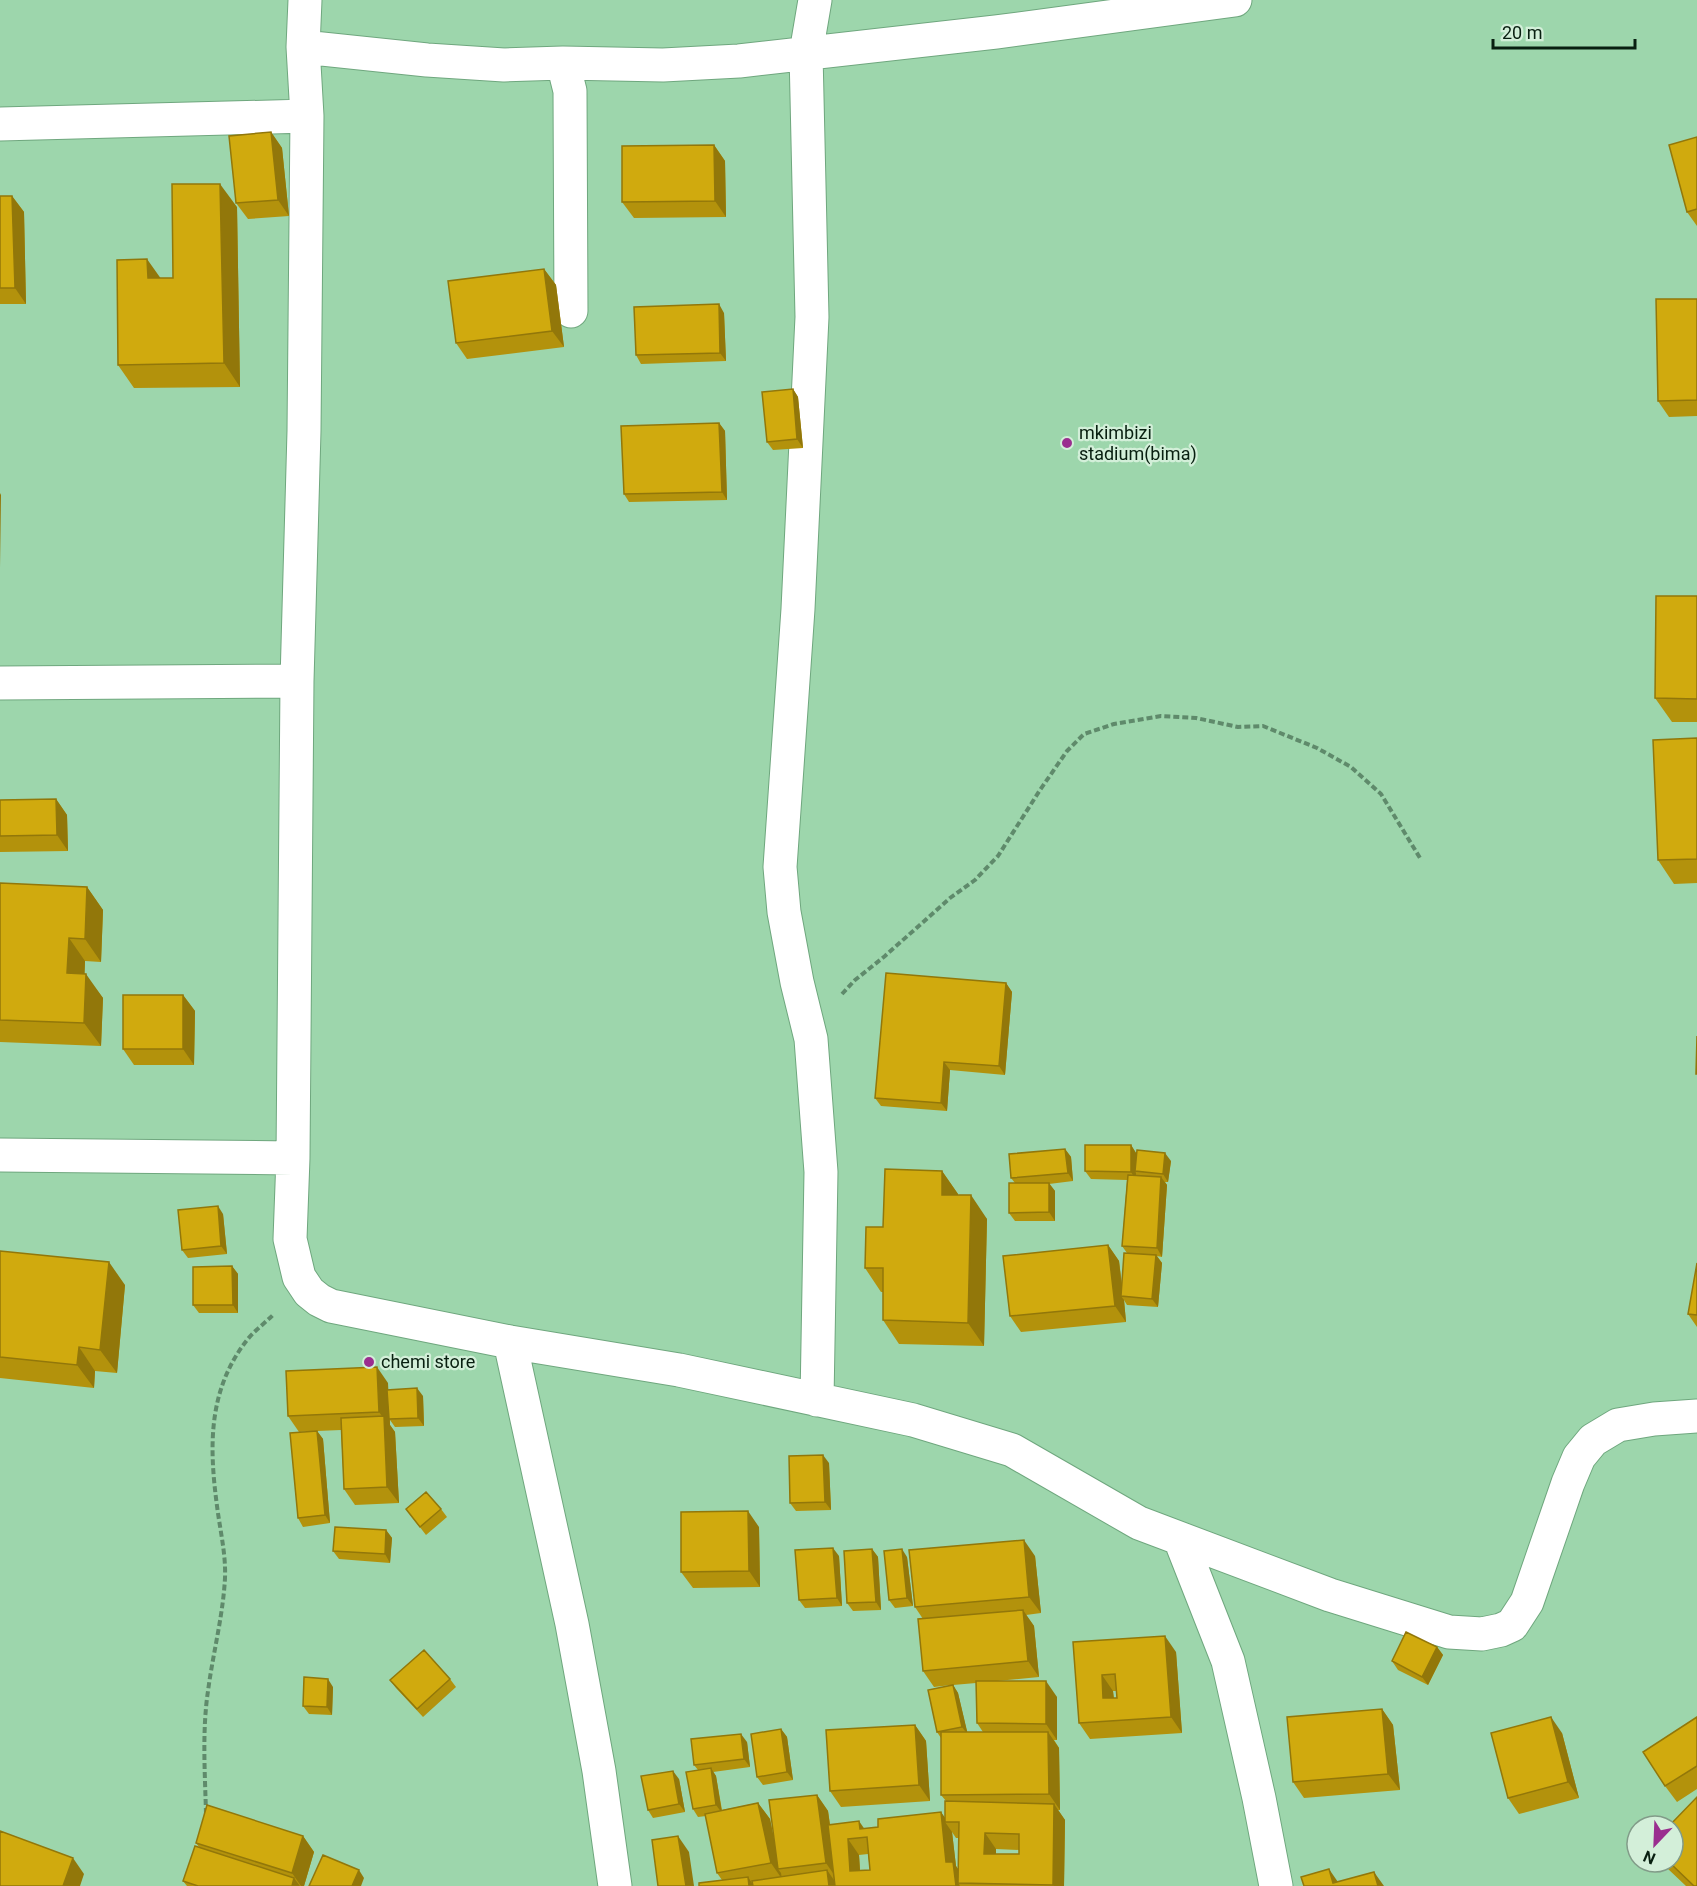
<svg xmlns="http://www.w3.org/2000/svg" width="1697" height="1886" viewBox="0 0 1697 1886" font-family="Roboto,sans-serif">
	<rect width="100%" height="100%" fill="#9dd6ac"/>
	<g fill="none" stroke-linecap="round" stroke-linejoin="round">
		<g stroke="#6fa77e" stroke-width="35">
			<path id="minor" d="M305 0 303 47 307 116 304 431 297 681 293 1158 290 1239 299 1277 309 1292 319 1300 331 1306 510 1342 679 1370 913 1420 1012 1450 1139 1523 1330 1595 1449 1632 1482 1634 1501 1630 1512 1625 1527 1602 1568 1483 1579 1457 1593 1440 1618 1425 1654 1419 1697 1416
				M815 0 806 53 812 317 798 609 780 867 784 912 797 982 811 1039 821 1172 817 1400
				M303 47 427 60 504 65 563 63 663 65 739 61 996 32 1235 0
				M563 63 570 91 571 311
				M0 124 307 116
				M0 683 297 681
				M0 1155 293 1158
				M510 1342 572 1624 599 1771 615 1886
				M1180 1539 1228 1661 1259 1798 1276 1886"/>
		</g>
		<path stroke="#5f8a6b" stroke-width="4" stroke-dasharray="6 3" stroke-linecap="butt" d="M842 994 855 980 885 956 950 898 975 880 998 856 1040 790 1067 751 1084 734 1114 724 1161 716 1196 718 1238 727 1263 726 1317 748 1351 767 1381 794 1420 858
			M206 1814C205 1773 202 1731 208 1691 213 1653 223 1616 225 1578 226 1554 220 1530 217 1506 209 1446 208 1390 247 1340 254 1331 265 1323 273 1315"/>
		<use href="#minor" stroke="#fff" stroke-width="33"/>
	</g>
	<path fill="#b3920c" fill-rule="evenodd" d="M271 132 282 148 289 216 248 219 236 203Z
		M1697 137V226L1687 212Z
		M714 145 725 161 726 217 634 218 622 202Z
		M0 196H12L24 212 26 304H0Z
		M237 207 240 387 134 388 118 365 161 278H173Z
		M544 269 556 285 564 347 467 359 456 343Z
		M1697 299V416L1669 417 1658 401Z
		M724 313 726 361 641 364 636 355Z
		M793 389 798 397 803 448 773 450 767 442Z
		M719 423 725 431 727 500 629 502 624 494Z
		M1697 596V722H1672L1655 698Z
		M1697 738V883L1674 884 1658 860Z
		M56 799 67 815 68 851 0 852V800Z
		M0 883 87 887 103 910 101 962 85 961 84 974 103 998 101 1046 0 1042Z
		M1006 983 1012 992 1005 1075 950 1070 947 1111 881 1106 875 1098Z
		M183 995 195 1011 194 1065H134L123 1049Z
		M1131 1145 1136 1153V1159L1171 1161 1168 1182H1165L1167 1185 1162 1257 1157 1256 1162 1263 1158 1307 1127 1305 1124 1300 1126 1322 1021 1332 1010 1316 1108 1245 1119 1261 1122 1284 1127 1253 1122 1246 1127 1180 1091 1179 1085 1171Z
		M1065 1149 1071 1157 1073 1181 1049 1184 1055 1191V1221H1015L1009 1213 1015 1183 1011 1178Z
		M942 1171 958 1194V1195L987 1219 984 1346 899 1344 883 1320V1292H881L865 1268 883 1227Z
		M223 1214 227 1254 188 1258 182 1250Z
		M0 1251 125 1285 117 1373 95 1371 94 1388 0 1378Z
		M1697 1263V1327L1688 1314Z
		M232 1266 238 1274V1313H199L193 1305Z
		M388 1383V1390L423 1396 424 1426 395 1427 390 1420V1425L395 1432 399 1503 355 1505 344 1489 341 1430 317 1431 323 1439 330 1523 303 1527 298 1518 315 1431 299 1432 288 1416Z
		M829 1463 831 1510 796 1511 790 1503Z
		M406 1509H441L447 1517 426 1535Z
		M759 1527 760 1587 693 1588 681 1572Z
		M386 1530 392 1538 390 1563 339 1559 333 1551Z
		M872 1549 878 1557 881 1610 853 1611 847 1603Z
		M839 1556 842 1606 805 1608 799 1600Z
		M1035 1556 1041 1613 1026 1615 1034 1626 1039 1677 997 1681 1057 1697V1740H1054L1059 1748 1060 1810H1058L1065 1820 1064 1886H699L722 1880 717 1873 706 1816 698 1817 693 1809 698 1770 694 1765 747 1742 750 1767 713 1772 716 1776 722 1810 758 1803 770 1819 775 1844 817 1795 828 1811 830 1824 864 1829 878 1827 941 1812 945 1819 946 1801 941 1795V1738L937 1732 951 1685 934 1687 923 1671V1619L915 1607ZM976 1683 977 1723 983 1732H967L958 1693 953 1685ZM952 1832 956 1838H958V1869L956 1866ZM996 1849 1019 1850V1854H996ZM868 1854 870 1870H860L859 1855Z
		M907 1557 913 1606 895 1608 889 1600Z
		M1073 1642 1176 1652 1182 1733 1090 1739 1079 1723ZM1113 1691H1116L1117 1698H1114Z
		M1437 1647 1443 1655 1428 1685 1398 1670 1392 1661Z
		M450 1679 456 1687 423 1717 396 1688 390 1680Z
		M333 1687 332 1715 309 1714 303 1706Z
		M1382 1709 1393 1725 1400 1790 1304 1798 1293 1782Z
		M1697 1717V1789L1677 1802 1665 1786Z
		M915 1725 926 1741 930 1801 841 1807 830 1791Z
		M781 1729 787 1737 793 1780 763 1785 757 1777Z
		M1562 1733 1579 1798 1519 1814 1508 1798Z
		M679 1779 685 1812 653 1818 648 1810Z
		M303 1836 314 1852 304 1886H187L183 1881 199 1847 196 1843Z
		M1663 1862H1673L1697 1886H1686L1667 1868Z"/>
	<path fill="#92770a" d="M271 132 282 148 289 216 278 200Z
		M714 145 725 161 726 217 715 201Z
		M220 184 237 207 240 387 224 363Z
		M12 196 24 212 26 304 15 288Z
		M147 259 164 283 148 278Z
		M544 269 556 285 564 347 552 331Z
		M719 304 724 313 726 361 720 353Z
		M793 389 798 397 803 448 797 439Z
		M719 423 725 431 727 500 722 492Z
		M0 493 1 495 0 568Z
		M56 799 67 815 68 851 57 835Z
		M87 887 103 910 101 962 85 939Z
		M69 938 85 961 84 997 67 973Z
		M86 974 103 998 101 1046 84 1023Z
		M1006 983 1012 992 1005 1075 999 1066Z
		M183 995 195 1011 194 1065 183 1049Z
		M944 1062 950 1070 947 1111 941 1103Z
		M1131 1145 1136 1153V1171H1135L1136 1173V1180L1131 1172Z
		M1065 1149 1071 1157 1073 1181 1068 1173Z
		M1165 1153 1171 1161 1168 1182 1163 1174Z
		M942 1171 958 1194V1219L942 1195Z
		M1161 1177 1167 1185 1162 1257 1157 1248Z
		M1049 1183 1055 1191V1221L1049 1212Z
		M971 1195 987 1219 984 1346 968 1323Z
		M218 1206 223 1214 227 1254 221 1246Z
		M1108 1245 1119 1261 1123 1297 1121 1296 1124 1300 1126 1322 1115 1306Z
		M1156 1255 1162 1263 1158 1307 1152 1299Z
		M109 1262 125 1285 117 1373 100 1350Z
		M232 1266 238 1274V1313L233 1305Z
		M79 1347 95 1371 94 1388 77 1365Z
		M377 1367 388 1383 390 1425 395 1432 399 1503 387 1487 384 1419 379 1412Z
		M417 1388 423 1396 424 1426 418 1418Z
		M317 1431 323 1439 330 1523 325 1515Z
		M823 1455 829 1463 831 1510 825 1502Z
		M748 1511 759 1527 760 1587 749 1571Z
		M386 1530 392 1538 390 1563 385 1554Z
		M1024 1540 1035 1556 1041 1613 1029 1597Z
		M833 1548 839 1556 842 1606 837 1598Z
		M872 1549 878 1557 881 1610 876 1602Z
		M902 1549 907 1557 913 1606 907 1598Z
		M1023 1610 1034 1626 1039 1677 1028 1661Z
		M1165 1636 1176 1652 1182 1733 1171 1717Z
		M1437 1647 1443 1655 1428 1685 1422 1677Z
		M1102 1675 1113 1691 1115 1714 1103 1698Z
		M328 1679 333 1687 332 1715 327 1707Z
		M1046 1681 1057 1697V1740L1046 1724Z
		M953 1685 958 1693 968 1735 962 1727Z
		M1382 1709 1393 1725 1400 1790 1388 1774Z
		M1551 1717 1562 1733 1579 1798 1568 1782Z
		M915 1725 926 1741 930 1801 919 1785Z
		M781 1729 787 1737 793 1780 787 1772Z
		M1048 1732 1059 1748 1060 1810 1049 1794Z
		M741 1734 747 1742 750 1767 744 1759Z
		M711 1768 716 1776 722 1813 716 1805Z
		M673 1771 679 1779 685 1812 679 1804Z
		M817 1795 828 1811 837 1879 826 1863Z
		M758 1803 770 1819 780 1868 778 1869 781 1873 782 1879 771 1863Z
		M1054 1804 1065 1820 1064 1886H1054L1053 1885Z
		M941 1812 948 1822H945L952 1832 956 1866 964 1878 958 1883 960 1886H956L946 1862Z
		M859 1821 870 1837 860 1829Z
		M985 1833 996 1849V1870L984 1854Z
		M303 1836 314 1852 304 1886H301L292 1873Z
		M678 1836 689 1852 694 1886H686Z
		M848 1839 859 1855 861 1886 850 1871Z
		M73 1858 84 1874 80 1886H63Z
		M1329 1869 1340 1885 1333 1883Z
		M359 1870 364 1878 361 1886H352Z
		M827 1870 838 1886H829Z
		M1374 1872 1384 1886H1378Z
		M748 1877 754 1886H749Z
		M294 1878 300 1886H292Z"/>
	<path fill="#d0aa0e" stroke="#92770a" stroke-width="1.5" fill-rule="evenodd" d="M271 132 278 200 236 203 229 136Z
		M1697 137V209L1687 212 1669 145Z
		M714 145 715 201 622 202V146Z
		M172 184H220L224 363 118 365 117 260 147 259 148 278H173Z
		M0 196H12L15 288H0Z
		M544 269 552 331 456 343 448 281Z
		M1656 299H1697V400L1658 401Z
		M719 304 720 353 636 355 634 307Z
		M793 389 797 439 767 442 762 392Z
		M719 423 722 492 624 494 621 426Z
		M1656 596H1697V699L1655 698Z
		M1697 738V859L1658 860 1653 740Z
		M56 799 57 835 0 836V800Z
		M0 883 87 887 85 939 69 938 67 973 86 974 84 1023 0 1020Z
		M886 973 1006 983 999 1066 944 1062 941 1103 875 1098Z
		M123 995H183V1049H123Z
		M1697 1036V1074H1696Z
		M1085 1145H1131V1172L1085 1171Z
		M1065 1149 1068 1173 1011 1178 1009 1154Z
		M1137 1150 1165 1153 1163 1174 1135 1171Z
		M885 1169 942 1171V1195H971L968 1323 883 1320V1268H865L866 1227H883Z
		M1128 1175 1161 1177 1157 1248 1122 1246Z
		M1009 1183H1049V1212L1009 1213Z
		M218 1206 221 1246 182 1250 178 1210Z
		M1108 1245 1115 1306 1010 1316 1003 1256Z
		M0 1251 109 1262 100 1350 79 1347 77 1365 0 1357Z
		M1124 1253 1156 1255 1152 1299 1121 1296Z
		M1697 1263V1315L1688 1314Z
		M232 1266 233 1305H193V1267Z
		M377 1367 379 1412 288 1416 286 1371Z
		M417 1388 418 1418 389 1419 387 1390Z
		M384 1416 387 1487 344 1489 341 1418Z
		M317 1431 325 1515 298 1518 290 1433Z
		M823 1455 825 1502 790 1503 789 1456Z
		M426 1492 441 1509 420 1527 406 1509Z
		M748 1511 749 1571 681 1572V1512Z
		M335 1527 386 1530 385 1554 333 1551Z
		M1024 1540 1029 1597 915 1607 909 1550Z
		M833 1548 837 1598 799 1600 795 1550Z
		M872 1549 876 1602 847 1603 844 1551Z
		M902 1549 907 1598 889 1600 884 1551Z
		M1023 1610 1028 1661 923 1671 918 1619Z
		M1406 1632 1437 1647 1422 1677 1392 1661Z
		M1165 1636 1171 1717 1079 1723 1073 1642ZM1115 1674 1117 1698H1103L1102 1675Z
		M424 1650 450 1679 417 1709 390 1680Z
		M304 1677 328 1679 327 1707 303 1706Z
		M976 1681H1046V1724L977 1723Z
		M953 1685 962 1727 937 1732 928 1690Z
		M1382 1709 1388 1774 1293 1782 1287 1717Z
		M1551 1717 1568 1782 1508 1798 1491 1733Z
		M1697 1717V1766L1665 1786 1643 1752Z
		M915 1725 919 1785 830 1791 826 1730Z
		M781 1729 787 1772 757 1777 751 1734Z
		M941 1732H1048L1049 1794 941 1795Z
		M741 1734 744 1759 694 1765 691 1739Z
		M711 1768 716 1805 693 1809 686 1772Z
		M673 1771 679 1804 648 1810 641 1776Z
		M817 1795 826 1863 778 1869 769 1800Z
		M1697 1797V1886H1694L1669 1862H1673V1826H1669Z
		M945 1801 1054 1804 1053 1885 958 1883 959 1822H945ZM985 1833 1019 1834V1854H984Z
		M758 1803 771 1863 717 1873 705 1814Z
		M207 1805 303 1836 292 1873 196 1843Z
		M941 1812 946 1862H953L956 1886H835L828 1825 859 1821 860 1829 878 1827V1819ZM867 1837 870 1870 850 1871 848 1839Z
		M0 1831 73 1858 63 1886H0Z
		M678 1836 686 1886H658L652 1840Z
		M195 1846 294 1878 292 1886H198L183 1881Z
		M323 1855 359 1870 352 1886H309Z
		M1329 1869 1333 1883 1374 1872 1378 1886H1304L1301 1877Z
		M827 1870 829 1886H753L752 1881Z
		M748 1877 749 1886H699V1883Z"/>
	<g fill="#9a2e8f" stroke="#d3efd9" stroke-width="2">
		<circle cx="1067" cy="443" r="6"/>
		<circle cx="369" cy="1362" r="6"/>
	</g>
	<g text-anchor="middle" stroke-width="4.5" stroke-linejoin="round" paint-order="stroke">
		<g font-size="18" fill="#081f10" stroke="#d3efd9" text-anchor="start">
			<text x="1079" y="439">mkimbizi<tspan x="1079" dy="21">stadium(bima)</tspan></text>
			<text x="381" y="1368">chemi store</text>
		</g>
	</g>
	<g transform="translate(1655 1844) rotate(203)"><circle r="28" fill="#d3efd9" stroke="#829c89" stroke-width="1.5"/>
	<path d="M0-4.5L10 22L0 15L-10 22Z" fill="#9a2e8f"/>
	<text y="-9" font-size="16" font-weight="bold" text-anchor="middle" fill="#081f10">N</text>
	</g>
	<path d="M1493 39v9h142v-9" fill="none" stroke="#081f10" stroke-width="3"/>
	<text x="1502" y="39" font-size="18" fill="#081f10" stroke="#d3efd9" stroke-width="4.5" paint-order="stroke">20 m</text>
</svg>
